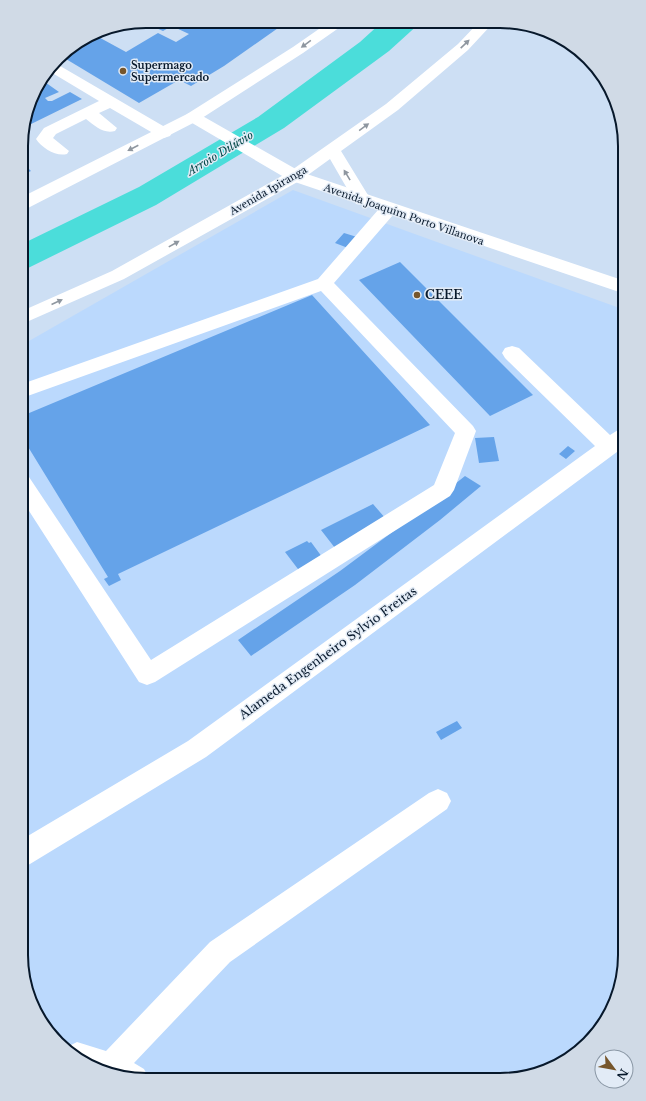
<svg xmlns="http://www.w3.org/2000/svg" width="646" height="1101" viewBox="0 0 646 1101" font-family="'Libre Baskerville',serif">
	<rect width="100%" height="100%" fill="#cddff4"/>
	<path fill="#bbd9fd" d="M293 190 625 310V963L616 1003 599 1031 548 1071 500 1080 130 1079 70 1054 30 1003 21 955 22 345Z"/>
	<path fill="#4bddda" d="M382 22H421L389 51 284 128 156 205 22 271V244L139 187 258 117 360 42Z"/>
	<path fill="#65a3e9" d="M146 21H173L177 23 163 31 154 27 150 29 144 26 147 24 142 22Z
		M183 21H288L224 66 191 86 179 80 139 103 61 56 63 52 93 34 126 52 158 33 176 42 189 34 174 27Z
		M42 80 59 92 45 98 48 101H52L70 92 82 99 23 128 34 91Z
		M24 164 31 171 22 175V165Z
		M344 233 357 237 348 248 335 243Z
		M400 262 533 395 490 416 359 280Z
		M312 295 430 425 118 574 121 580 109 586 104 579 108 577 22 437V416Z
		M494 437 499 461 479 463 475 438Z
		M568 446 575 451 566 459 559 454Z
		M465 476 481 486 440 520 355 585 251 656 238 640 340 571 426 507Z
		M373 504 386 519 335 548 321 530Z
		M307 541 309 543 311 542 325 561 301 573 285 552Z
		M457 721 462 728 441 740 436 732Z"/>
	<g fill="none" stroke-linecap="round" stroke-linejoin="round">
		<path fill="#fff" fill-rule="evenodd" d="M55 63 170 130 172 133 170 136 164 138 158 136 110 108 99 113 117 128 115 131C103 134 95 126 86 119L56 134 53 138 69 151 67 154C56 157 42 148 36 139L44 128 99 101 49 71Z
			M193 112 199 114 301 172 625 281V294L393 215 334 283 473 426 476 431 454 490 450 496 155 682 147 685 139 682 22 500V475L29 477 151 660 434 485 455 433 321 291 22 398V384L318 279 378 210 289 180 187 120 185 117 187 114Z
			M512 346 519 348 610 435 618 430 625 427V446L206 757 30 864 21 868V840L188 741 595 446 505 358 502 353 505 348Z
			M438 789 447 793 451 801 447 809 230 962 134 1063 144 1069 149 1079H130L70 1054 66 1049 67 1047 77 1042 106 1051 210 942 429 793Z"/>
		<path fill="#fff" fill-rule="evenodd" d="M329 22H345L343 25 303 53 199 120 28 208 22 209V197L187 114 293 47Z
			M479 22H494L468 50 398 110 341 151 371 200 368 204 362 205 356 204 330 159 301 180 124 279 22 324V311L112 271 289 172 386 104 458 44Z"/>
	</g>
	<defs><path id="oneway-solid" d="M-6-.8H1V-3.2L6.5 0L1 3.2V.8H-6Z"/></defs>
	<g fill="#8f97a0">
		<use href="#oneway-solid" transform="translate(306 44) rotate(144)"/>
		<use href="#oneway-solid" transform="translate(465 44) rotate(-44)"/>
		<use href="#oneway-solid" transform="translate(364 127) rotate(-36)"/>
		<use href="#oneway-solid" transform="translate(133 148) rotate(153)"/>
		<use href="#oneway-solid" transform="translate(347 175) rotate(-121)"/>
		<use href="#oneway-solid" transform="translate(174 244) rotate(-29)"/>
		<use href="#oneway-solid" transform="translate(57 302) rotate(-24)"/>
	</g>
	<g fill="#76562c" stroke="#e2ebf6" stroke-width="1.5">
		<circle cx="123" cy="71" r="4"/>
		<circle cx="417" cy="295" r="4"/>
	</g>
	<g text-anchor="middle" stroke-width="3" stroke-linejoin="round" paint-order="stroke">
		<g font-size="10" font-weight="bold" fill="#07182b" stroke="#e2ebf6" text-anchor="start">
			<text x="131" y="69">Supermago<tspan x="131" dy="12">Supermercado</tspan></text>
		</g>
		<g font-size="10" fill="#07182b" stroke="#e2ebf6">
			<text transform="translate(268 190) rotate(-30)" y="4">Avenida Ipiranga</text>
			<text transform="translate(404 214) rotate(19)" y="4">Avenida Joaquim Porto Villanova</text>
		</g>
		<g font-size="11" font-style="italic" fill="#024746" stroke="#e2ebf6">
			<text transform="translate(220 153) rotate(-31)" y="4">Arroio Dilúvio</text>
		</g>
		<g font-size="12" font-weight="bold" fill="#07182b" stroke="#e2ebf6" text-anchor="start">
			<text x="425" y="299">CEEE</text>
		</g>
		<g font-size="12" fill="#07182b" stroke="#e2ebf6">
			<text transform="translate(328 653) rotate(-36)" y="4">Alameda Engenheiro Sylvio Freitas</text>
		</g>
	</g>
	<path d="M0 0H646V1101H0ZM146 28H500A118 118 0 0 1 618 146V955A118 118 0 0 1 500 1073H146A118 118 0 0 1 28 955V146A118 118 0 0 1 146 28Z" fill="#d0dae6" fill-rule="evenodd"/>
	<path fill="none" stroke="#07182b" stroke-width="2" d="M146 28H500A118 118 0 0 1 618 146V955A118 118 0 0 1 500 1073H146A118 118 0 0 1 28 955V146A118 118 0 0 1 146 28Z"/>
	<g transform="translate(614 1069) rotate(122)"><circle r="19" fill="#e2ebf6" stroke="#8a97a5"/>
	<path d="M0-3L7 15L0 10L-7 15Z" fill="#76562c"/>
	<text y="-6" font-size="11" font-weight="bold" text-anchor="middle" fill="#07182b">N</text>
	</g>
</svg>
